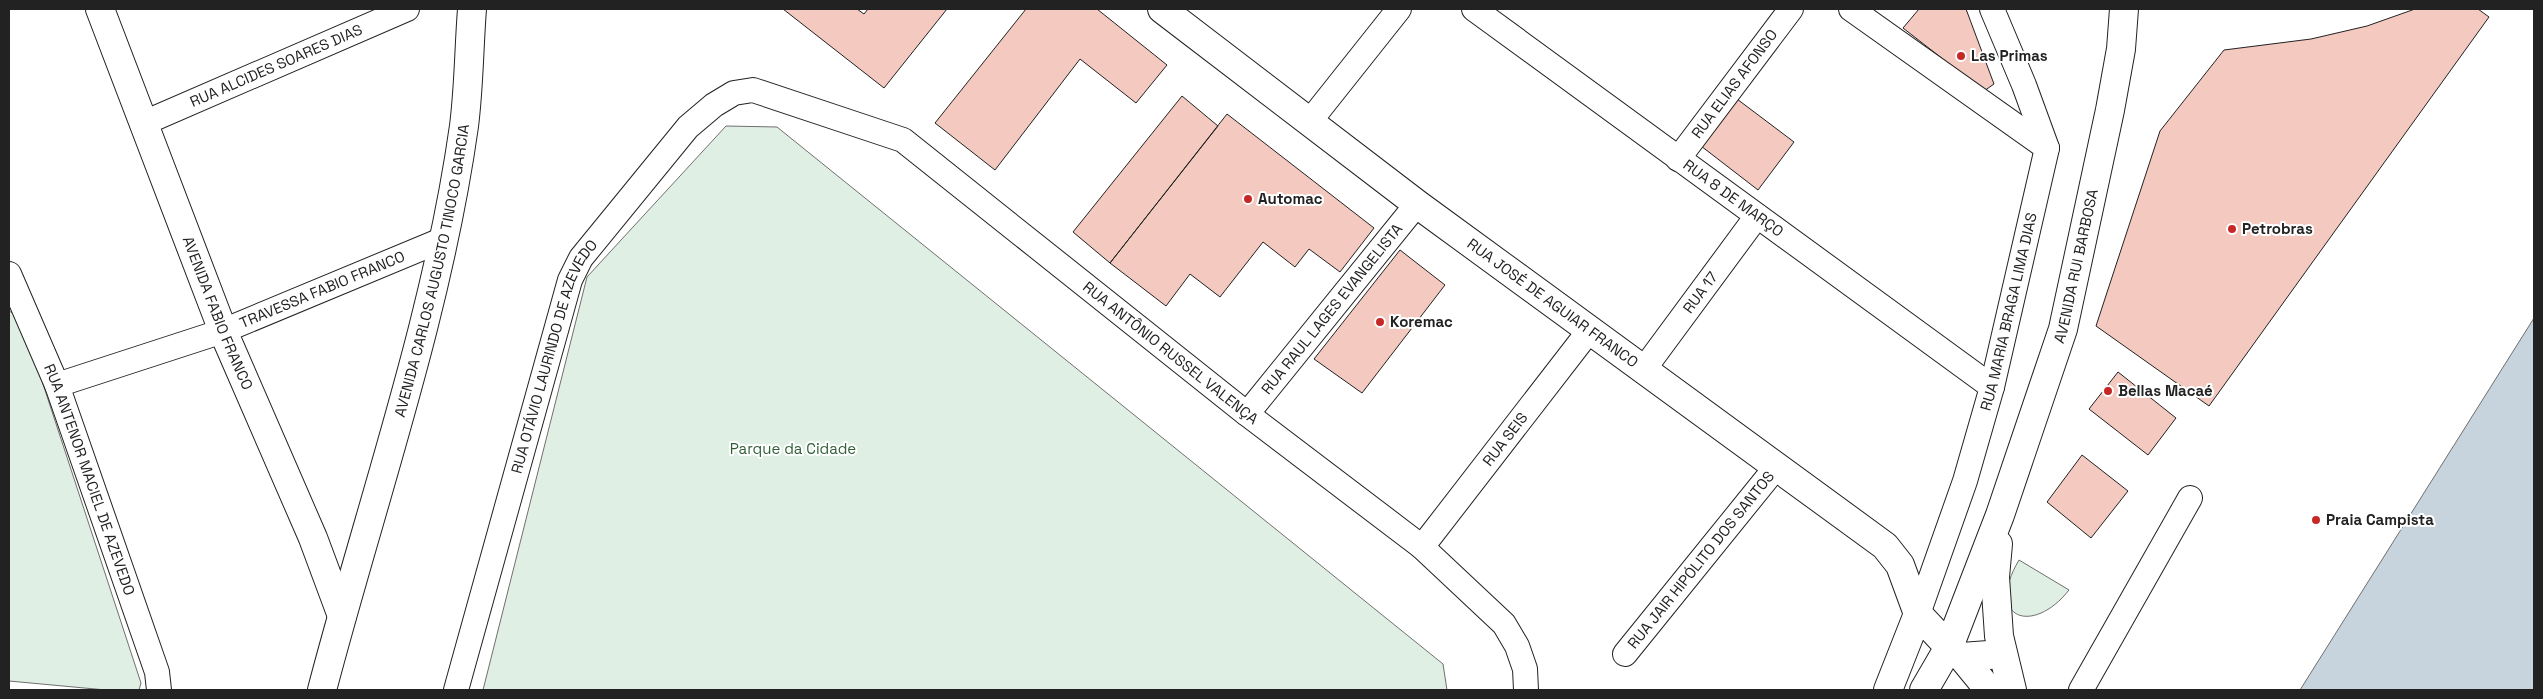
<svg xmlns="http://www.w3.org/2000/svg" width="2543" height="699" viewBox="0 0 2543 699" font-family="'Space Grotesk',sans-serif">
	<rect width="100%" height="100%" fill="#fff"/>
	<path fill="#e0efe3" stroke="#6f6f6f" d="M726 126 777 127 1443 664 1447 690H483L587 277Z
		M9 311 20 317 23 323 141 683 139 690H106L9 681Z
		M2019 560 2069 590C2033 636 1984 619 2019 560Z"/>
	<path fill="#c7d3dd" stroke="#6f6f6f" d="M2534 318V690H2300Z"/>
	<path fill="#f3c9c0" stroke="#222" d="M783 9H857L864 14 868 9H947L884 88Z
		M1026 9H1097L1167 65 1136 103 1080 59 995 170 935 123Z
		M1919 9H1966L1994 84 1984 91 1903 28Z
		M2415 9H2478L2489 17 2209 406 2096 326 2160 131 2224 50 2311 39 2367 26Z
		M1182 96 1218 126 1110 263 1073 232Z
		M1737 99 1794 142 1758 190 1701 146Z
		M1227 114 1374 228 1340 272 1309 249 1295 267 1263 242 1220 297 1190 274 1166 306 1110 263Z
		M1400 250 1445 285 1362 393 1314 359Z
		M2118 372 2176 418 2148 455 2089 409Z
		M2082 455 2128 491 2091 538 2047 502Z"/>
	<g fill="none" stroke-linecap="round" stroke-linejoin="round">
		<g stroke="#222" stroke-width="26">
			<g id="minor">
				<path id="s1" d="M1474 9 1992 387"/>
				<path d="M1851 9 2047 148"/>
				<path d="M1310 121 1399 9"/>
				<path id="s2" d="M144 123 407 9"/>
				<path id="s3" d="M1678 159 1791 9"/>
				<path id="s4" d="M9 274 57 385 157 672 159 690"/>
				<path id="s5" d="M1644 369 1757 216"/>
				<path id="s6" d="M57 385 223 331 444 239"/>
				<path id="s7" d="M1247 414 1417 204"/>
				<path id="s8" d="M1422 547 1589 331"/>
				<path id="s9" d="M1918 614 1965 481 1992 387 2047 148 2024 85 1992 9"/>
				<path id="s10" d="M1625 654 1777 466"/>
				<path id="s11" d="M456 690 570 280 581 258 688 127 714 105 734 93 753 90 903 140 1247 414 1422 547 1504 624 1517 646 1525 669 1526 690"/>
				<path d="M2081 690 2190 498"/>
			</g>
		</g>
		<g stroke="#222" stroke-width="30">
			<g id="major">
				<path id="s12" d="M100 9 223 331 313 538 342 616"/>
				<path id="s13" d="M1162 9 1417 204 1885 546 1900 565 1918 614 1949 647 1962 657 2002 654"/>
				<path id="s14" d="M322 690C371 503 437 318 464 126 469 87 469 47 472 9"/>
				<path d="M1888 690 1918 614"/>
			</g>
		</g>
		<g stroke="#222" stroke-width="30">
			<g id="highway">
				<path d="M1998 544 1995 577 1999 636 2012 690"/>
				<path d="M1962 657 1989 690"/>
				<path id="s15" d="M1924 690 1949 647 2000 515 2063 329 2110 110 2121 49 2124 9"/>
			</g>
		</g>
		<use href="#minor" stroke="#fff" stroke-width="24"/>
		<use href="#major" stroke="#fff" stroke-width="28"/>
		<use href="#highway" stroke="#fff" stroke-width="28"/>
	</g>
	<g fill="#c62828" stroke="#fff" stroke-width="2">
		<circle cx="1961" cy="56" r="5"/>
		<circle cx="1248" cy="199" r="5"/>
		<circle cx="2232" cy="229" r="5"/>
		<circle cx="1380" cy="322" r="5"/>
		<circle cx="2108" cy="391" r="5"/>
		<circle cx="2316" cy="520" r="5"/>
	</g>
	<g text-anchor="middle" stroke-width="4" stroke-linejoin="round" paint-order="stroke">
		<g font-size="15" font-weight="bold" fill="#222" stroke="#fff" text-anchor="start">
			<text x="1971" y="61">Las Primas</text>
			<text x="1258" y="204">Automac</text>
			<text x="2242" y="234">Petrobras</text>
			<text x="1390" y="327">Koremac</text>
			<text x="2118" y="396">Bellas Macaé</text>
			<text x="2326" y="525">Praia Campista</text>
		</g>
		<g font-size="15" fill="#222" stroke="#fff">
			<text dy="5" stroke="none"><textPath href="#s2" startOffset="144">RUA ALCIDES SOARES DIAS</textPath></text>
			<text dy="5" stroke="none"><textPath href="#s3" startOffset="94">RUA ELIAS AFONSO</textPath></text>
			<text dy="5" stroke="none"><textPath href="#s1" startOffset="321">RUA 8 DE MARÇO</textPath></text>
			<text dy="5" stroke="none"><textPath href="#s15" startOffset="452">AVENIDA RUI BARBOSA</textPath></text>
			<text dy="5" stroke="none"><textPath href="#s14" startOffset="434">AVENIDA CARLOS AUGUSTO TINOCO GARCIA</textPath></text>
			<text dy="5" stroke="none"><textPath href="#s6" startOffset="282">TRAVESSA FABIO FRANCO</textPath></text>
			<text dy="5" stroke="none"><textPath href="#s5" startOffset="95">RUA 17</textPath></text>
			<text dy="5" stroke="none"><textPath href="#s13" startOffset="489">RUA JOSÉ DE AGUIAR FRANCO</textPath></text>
			<text dy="5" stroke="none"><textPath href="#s7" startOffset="135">RUA RAUL LAGES EVANGELISTA</textPath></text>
			<text dy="5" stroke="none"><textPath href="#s9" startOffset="316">RUA MARIA BRAGA LIMA DIAS</textPath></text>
			<text dy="5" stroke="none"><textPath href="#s12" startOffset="326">AVENIDA FABIO FRANCO</textPath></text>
			<text dy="5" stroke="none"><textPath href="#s11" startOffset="1196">RUA ANTÔNIO RUSSEL VALENÇA</textPath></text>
			<text dy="5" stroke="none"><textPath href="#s11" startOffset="348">RUA OTÁVIO LAURINDO DE AZEVEDO</textPath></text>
			<text dy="5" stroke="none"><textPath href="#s8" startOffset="136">RUA SEIS</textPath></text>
			<text dy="5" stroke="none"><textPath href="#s4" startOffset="221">RUA ANTENOR MACIEL DE AZEVEDO</textPath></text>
			<text dy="5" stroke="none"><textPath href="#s10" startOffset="121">RUA JAIR HIPÓLITO DOS SANTOS</textPath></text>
		</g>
		<g font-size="15" fill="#2f5e38" stroke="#fff">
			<text x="793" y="454">Parque da Cidade</text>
		</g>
	</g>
	<rect width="2543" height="699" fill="none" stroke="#222222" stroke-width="20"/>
</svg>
